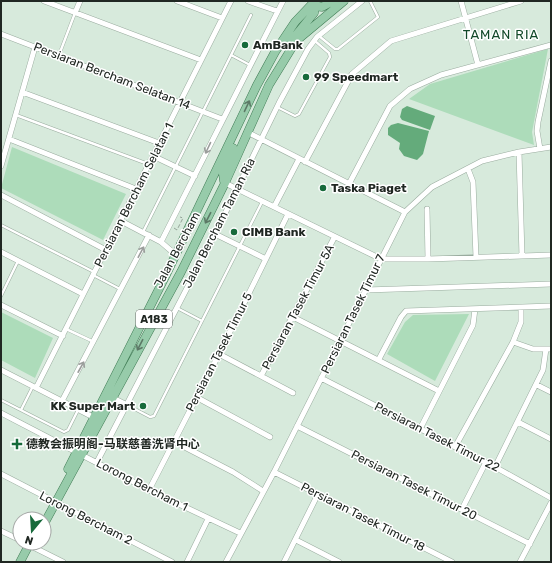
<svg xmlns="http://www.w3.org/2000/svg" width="552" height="563" viewBox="0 0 552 563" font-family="Rubik,'Noto Sans SC',sans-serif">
	<rect width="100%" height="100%" fill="#d7eadc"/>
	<path fill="#addcba" d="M548 49 532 132 534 145 409 99 430 84Z
		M12 147 126 194 103 240 1 188Z
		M1 312 53 338 35 378 1 360Z
		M469 314 435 381 387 354 405 322 413 315Z"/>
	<path fill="#64ab7b" d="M407 106 435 116 430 130 402 120 400 117 402 109Z
		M398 123 429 131 423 154 417 160 404 156 399 149 400 143 388 135V128L391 125Z"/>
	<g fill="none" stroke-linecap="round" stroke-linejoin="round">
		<g stroke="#9aac9f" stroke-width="3.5">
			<path id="service" d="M319 36 335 49H338L378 17 370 1
				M59 55 75 13
				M231 55 250 65
				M277 107 295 116 299 114 330 57 329 53 315 41
				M16 115 148 164
				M1 225 94 272
				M143 232 251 15
				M93 275 120 289
				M1 296 18 261
				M177 308 202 321
				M66 329 94 342
				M1 400 64 432 68 430 78 410
				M127 405 150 417 154 416 262 202
				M21 410 33 386"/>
		</g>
		<g stroke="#9aac9f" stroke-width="6">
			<path id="minor" d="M44 1 201 60
				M177 1 222 18
				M248 1 277 11
				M461 1 478 65
				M75 13 80 1
				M1 34 222 119
				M22 92 159 143
				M247 132 405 212
				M9 139 136 189
				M540 149 537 131 538 122 551 61
				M519 152 522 256
				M153 156 195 176
				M305 162 352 74 391 41 521 1
				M1 166 35 47
				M468 169 473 182 476 257
				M225 183 381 259H428
				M349 184 390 106 410 89 441 75 551 45
				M1 195 106 250
				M274 207 299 159
				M427 209 428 259 551 255
				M121 221 161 242 176 255
				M215 234 266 259
				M161 242 283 1
				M1 252 83 294
				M366 290 551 284
				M1 305 63 336
				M293 317 439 391
				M513 342 533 349H551
				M219 354 293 393
				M379 359 401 317 406 311 551 306
				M1 370 93 417
				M261 376 334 238
				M321 378 495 467 551 498
				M537 385 551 392
				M36 388 231 1
				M196 397 270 437
				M113 398 127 405
				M62 401 149 235
				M1 413 149 490 240 533
				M518 422 551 439
				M297 426 530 544
				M420 429 473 325 475 309
				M173 441 233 472 263 491
				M455 447 513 342 521 322V308
				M97 462 215 234 279 103 308 49 317 37 362 1
				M495 467 543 370 546 349
				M274 472 452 562
				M1 474 172 562
				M149 490 219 354 288 214
				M462 509 486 462
				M1 531 20 540
				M296 540 339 562
				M25 543 63 562
				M187 562 208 519
				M226 562 274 472 405 212 432 187 482 161 519 152 551 147
				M284 562 318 494
				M520 562 551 503"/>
		</g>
		<g stroke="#407c55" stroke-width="9">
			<path id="primary" d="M313 6 322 7 333 1
				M291 41 314 13 316 1
				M224 181 223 174 233 148
				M68 469 166 275 257 85 275 52 295 22 315 1
				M44 524 181 272 225 183 269 85 296 41 344 1
				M20 562 30 543"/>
		</g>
		<path stroke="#95a499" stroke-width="1" stroke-dasharray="4 2" stroke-linecap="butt" d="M174 228 177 230 183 218 180 217"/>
		<use href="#service" stroke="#fff" stroke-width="2.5"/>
		<use href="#minor" stroke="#fff" stroke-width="5"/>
		<use href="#primary" stroke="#97cbaa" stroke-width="8"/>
	</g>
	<defs><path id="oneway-shaft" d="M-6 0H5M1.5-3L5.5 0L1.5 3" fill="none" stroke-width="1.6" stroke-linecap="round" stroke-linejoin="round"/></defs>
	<g stroke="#5c7966">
		<use href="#oneway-shaft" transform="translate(247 106) rotate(-65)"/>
		<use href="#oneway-shaft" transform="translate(208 218) rotate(117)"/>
		<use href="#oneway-shaft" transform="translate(140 345) rotate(117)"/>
	</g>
	<g stroke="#9b9e9c">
		<use href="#oneway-shaft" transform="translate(208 148) rotate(115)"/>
		<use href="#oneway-shaft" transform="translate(141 252) rotate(-62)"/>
		<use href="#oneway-shaft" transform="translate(81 367) rotate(-61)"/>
	</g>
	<g fill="#176a3b" stroke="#fff" stroke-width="1.5">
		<circle cx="245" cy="45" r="4"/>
		<circle cx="306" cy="77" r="4"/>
		<circle cx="323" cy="188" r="4"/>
		<circle cx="234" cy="232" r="4"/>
		<circle cx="143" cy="406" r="4"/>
		<path d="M15 438h4v4h4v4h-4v4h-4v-4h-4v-4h4z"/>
	</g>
	<g text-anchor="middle" stroke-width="3" stroke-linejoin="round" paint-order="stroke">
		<rect fill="#fff" stroke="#636864" stroke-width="1" x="136" y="310" width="36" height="18" rx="3"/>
		<g font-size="11" font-weight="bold" fill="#202722">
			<text x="154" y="323">A183</text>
		</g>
		<g font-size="12" font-weight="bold" fill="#202722" stroke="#fff" text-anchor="start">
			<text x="253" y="49">AmBank</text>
			<text x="314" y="81">99 Speedmart</text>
			<text x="331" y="192">Taska Piaget</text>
			<text x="242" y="236">CIMB Bank</text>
			<text x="135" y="410" text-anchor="end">KK Super Mart</text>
			<text x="26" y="448">德教会振明阁-马联慈善洗肾中心</text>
		</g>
		<g font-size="12" fill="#202722" stroke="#fff">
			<text transform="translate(112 76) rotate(21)" y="4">Persiaran Bercham Selatan 14</text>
			<text transform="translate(134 195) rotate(-63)" y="4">Persiaran Bercham Selatan 1</text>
			<text transform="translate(219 223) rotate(-63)" y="4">Jalan Bercham Taman Ria</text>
			<text transform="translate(177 250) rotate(-62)" y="4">Jalan Bercham</text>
			<text transform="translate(298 307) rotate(-62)" y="4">Persiaran Tasek Timur 5A</text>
			<text transform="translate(353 314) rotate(-64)" y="4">Persiaran Tasek Timur 7</text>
			<text transform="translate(219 352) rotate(-63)" y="4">Persiaran Tasek Timur 5</text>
			<text transform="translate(437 437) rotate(27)" y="4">Persiaran Tasek Timur 22</text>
			<text transform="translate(142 485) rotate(27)" y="4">Lorong Bercham 1</text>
			<text transform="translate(414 485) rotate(27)" y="4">Persiaran Tasek Timur 20</text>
			<text transform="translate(363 517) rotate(27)" y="4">Persiaran Tasek Timur 18</text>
			<text transform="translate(86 518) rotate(27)" y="4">Lorong Bercham 2</text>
		</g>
		<g font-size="13" letter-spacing="1" fill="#124929" stroke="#fff">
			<text x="501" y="39">TAMAN RIA</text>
		</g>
	</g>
	<rect width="552" height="563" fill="none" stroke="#202722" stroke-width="4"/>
	<g transform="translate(32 531) rotate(198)"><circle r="19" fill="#ffffff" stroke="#a6a9a7"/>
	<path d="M0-3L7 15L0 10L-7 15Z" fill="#176a3b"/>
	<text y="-6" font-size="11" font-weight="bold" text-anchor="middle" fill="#202722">N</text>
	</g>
</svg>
